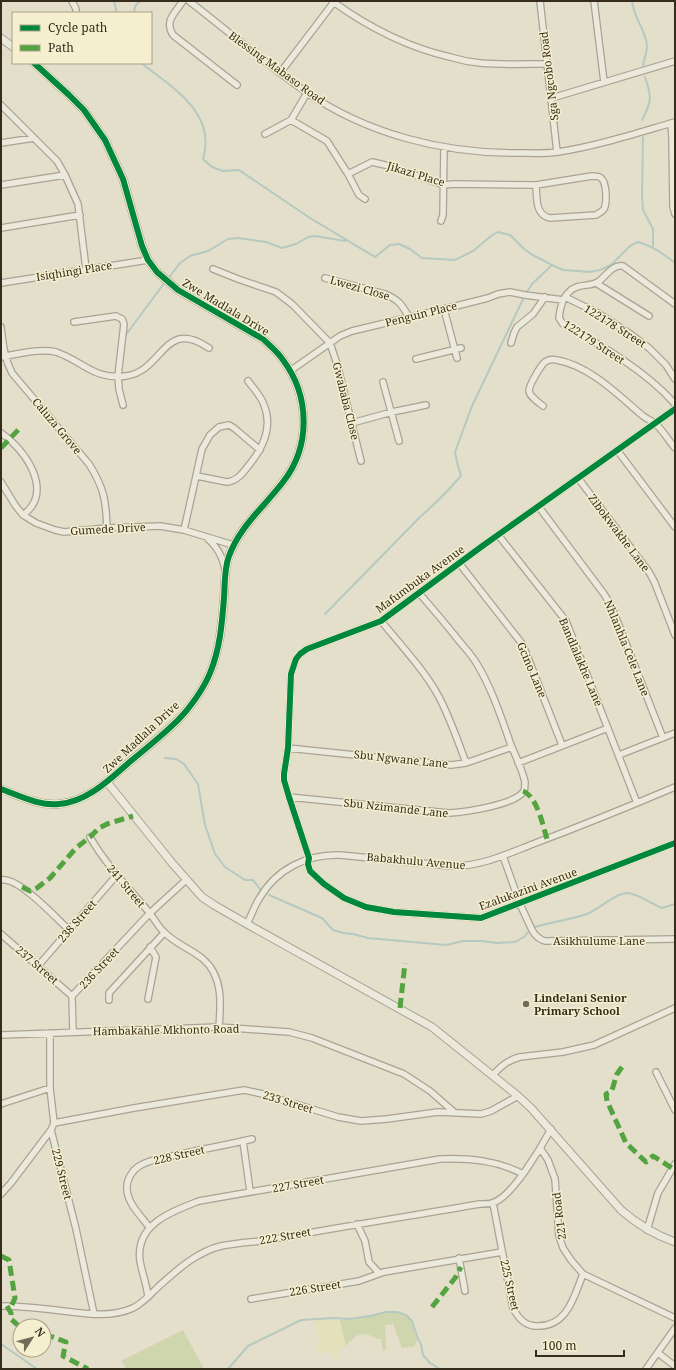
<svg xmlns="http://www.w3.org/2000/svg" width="676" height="1370" viewBox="0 0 676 1370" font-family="'Noto Serif',serif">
	<rect width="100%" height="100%" fill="#e4dfca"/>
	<path fill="#e3e0ba" d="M315 1320H340L346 1346 338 1349 339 1357 333 1358 332 1352 319 1354 316 1343 320 1341Z"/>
	<path fill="#cfd5ac" d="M391 1312 405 1315 411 1320 417 1341 414 1346 402 1348 393 1324 385 1325 386 1349 383 1351 381 1339C376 1339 374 1337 369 1335 359 1331 352 1339 346 1346L340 1320H352Z
		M183 1330 204 1369H123L126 1367 121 1361Z"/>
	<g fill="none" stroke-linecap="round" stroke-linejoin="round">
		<path stroke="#b6c9c0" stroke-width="2" d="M114 1 117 13
			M632 1C633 17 646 30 647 46 647 52 644 59 643 65
			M134 13 135 6 140 1
			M141 63C172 87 217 113 203 159L212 167 223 171 239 170 310 218 375 257 390 245 399 244 410 249 422 258 455 260 473 251 491 236 498 232 510 235 523 248 531 254 552 265 563 270 578 271 590 272 600 270 611 265 630 246 638 242C652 246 663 253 675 263
			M642 120C652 100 652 98 645 77
			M643 137 642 196 643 210 653 229V247
			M168 279 180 263 190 256 208 251 228 239 238 238 266 242 282 248 296 244 308 237 315 236 345 241
			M125 336 165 282
			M325 614 420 517C435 504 448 491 461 476L457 462 455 452 465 425 472 406 525 295 532 284 552 265
			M165 758 176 759 184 764 198 784 205 825 215 854 225 867 245 880H253L260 889
			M269 895 322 918 333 930 343 933 353 934 368 938 446 945 463 941H482L497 943 515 942 524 937 528 932
			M535 927C552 921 573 920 589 913 600 908 616 893 628 893 638 894 652 904 662 908L675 904
			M1 1344 37 1369
			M228 1369 248 1346 301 1320 334 1318 349 1319 370 1316 386 1312H397L406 1315 412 1321 418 1339 421 1344 423 1355 430 1363 440 1369"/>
		<g stroke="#a9a394" stroke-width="8">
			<path id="minor" d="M72 1 76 9V13
				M183 1C175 13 164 21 173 35L237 85
				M189 1C228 31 266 64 306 92 367 134 442 153 515 153 529 153 544 154 558 152 597 146 637 133 675 122
				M332 1C368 27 406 47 450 57 460 60 470 62 480 63 502 65 525 64 547 64
				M540 1 557 152
				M594 1 604 82
				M280 73 334 2
				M552 98 675 61
				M1 105 57 161 65 175 78 204 86 269
				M291 120 327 141 348 174 359 195 365 199
				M671 123 672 138 673 207 675 214
				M265 134 291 120 307 93
				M1 143 34 138
				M348 174 372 162 385 165 444 185 454 184 536 185 592 176C595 176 599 176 601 178 607 183 607 203 604 209 602 212 599 213 596 215L550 218C535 215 537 198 536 185
				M1 185 65 175
				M441 221 443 215 444 147
				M1 228 80 215
				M213 269 238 279 276 292 292 304 330 343 337 364 361 461
				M325 278 385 294C399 300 402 305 409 317
				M1 283 148 260
				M596 283 649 316
				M565 297 598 313 629 333 649 348 666 365 675 379
				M675 304 623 266C613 264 606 276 598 282 590 287 577 283 569 292 562 298 560 309 559 318L563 324C601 345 646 371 675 404
				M444 309 457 358
				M74 322 116 316 122 319 124 324 118 376 119 389 123 405
				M1 327C3 343 4 358 12 373L89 464C104 488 106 500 107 528
				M511 343 514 333 517 327 533 314 545 297
				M1 357C16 354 41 348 56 352 83 361 93 380 126 376 164 371 163 317 209 348
				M416 359 461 348
				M290 371 340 336 352 331 444 309 488 298 498 294 510 292 525 295 563 300
				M383 382 399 441
				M543 406C538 402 530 397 529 391 529 385 541 365 545 362 549 359 553 359 557 360 590 366 618 395 643 416 647 419 652 421 656 424 663 431 669 441 675 448
				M675 409 481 547 381 621 307 649 300 654 296 659 291 674 288 748 284 774V780L289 797 309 858 308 864 310 871 324 884 344 898 366 907 394 912 481 918 675 843
				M352 423 392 412 426 405
				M1 433C25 449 55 492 23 515
				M617 450 675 527
				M197 476 227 482C237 481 243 473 249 465 263 448 273 427 264 405 261 396 254 389 248 381
				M578 478 649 572 654 581 675 635
				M1 482 15 505 23 515 36 523 55 530 64 532 107 528 160 526 184 530 233 545
				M539 507 604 594 611 605 663 738
				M184 530 202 449 210 435 219 427 229 425 234 428 260 450
				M499 536 566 621 637 803
				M207 538C218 548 222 556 225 569
				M459 563 523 645 562 745
				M381 621C400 644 425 671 439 697 450 718 458 741 466 763
				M288 748 451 765 466 763 512 747
				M619 755 675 733
				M518 763 608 728
				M289 797 449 813C466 812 515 805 524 791 525 788 525 785 525 782 522 769 516 757 511 745 501 717 492 689 477 664 471 654 463 646 456 637 444 622 432 608 419 593
				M90 837C106 865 128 887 148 911 154 918 158 927 165 933 176 944 191 949 203 959 223 976 221 1003 219 1027
				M503 856 520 904 532 930C535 936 539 939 545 941L675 939
				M1 880C19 877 56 918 69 930
				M247 924C251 916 254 907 259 899 276 869 307 854 340 855L451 866C480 867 507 854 533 844 581 826 628 807 675 787
				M1 934 72 996
				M38 966 116 876
				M148 999 156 957 150 947
				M109 1000V993L164 933
				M73 1032 72 996 150 913 186 880
				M50 1033V1088L54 1123 51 1130 76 1229 94 1314
				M1 1035 219 1027 289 1032 312 1038 404 1074 430 1091 454 1112
				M656 1072 675 1110
				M493 1075C501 1066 508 1060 520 1057L563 1052 594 1045 675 1008
				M1 1104 50 1088
				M54 1123 134 1108 244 1090 263 1094 338 1117 361 1121 387 1119 438 1112 481 1114 491 1111 518 1096
				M243 1141 250 1191
				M540 1148 548 1160 555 1179 559 1236 563 1248 571 1260 583 1274 675 1318
				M1 1194 11 1183 51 1130
				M493 1203 513 1308C518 1318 524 1325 535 1326 567 1328 574 1297 583 1274
				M357 1224 365 1241 369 1262 379 1273
				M149 1227C141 1216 128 1204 127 1190 126 1180 132 1170 141 1165 152 1159 165 1157 177 1155 202 1149 227 1145 252 1139
				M647 1230 658 1193 675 1164
				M459 1258 465 1291
				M148 1297C147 1285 142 1273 140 1261 135 1224 171 1212 199 1201L440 1159C469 1158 496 1160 523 1174
				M251 1299 359 1281 384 1272 502 1252
				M1 1306C19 1306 37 1308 55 1310 80 1313 109 1319 133 1308 143 1303 150 1295 158 1287 176 1271 196 1252 221 1246 236 1243 253 1242 269 1240 339 1227 410 1216 480 1204 484 1204 489 1204 492 1203 511 1199 542 1146 551 1129
				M658 1353 675 1366
				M646 1369 675 1328"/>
		</g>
		<g stroke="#a9a394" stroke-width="9">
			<path id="tertiary" d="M1 38 13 47
				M107 782 172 863 202 897 214 905 247 924 432 1027 518 1096 531 1108 621 1210C637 1224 655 1235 675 1242
				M1 789C20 796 39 806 59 804 88 802 111 778 132 760 148 747 164 734 178 720 190 708 204 688 210 673 220 649 222 623 224 598 225 584 224 569 229 556 240 526 264 507 283 482 311 446 310 396 283 360 278 352 270 346 263 339L178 290 157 272 148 260 142 246 123 179 105 140 84 110 69 95 34 63"/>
		</g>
		<use href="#minor" stroke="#ebe8dc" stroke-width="5.5"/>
		<use href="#tertiary" stroke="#ebe8dc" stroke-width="7"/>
		<path stroke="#53a441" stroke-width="5" stroke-dasharray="10 5" stroke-linecap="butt" d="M1 448 19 429
			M523 791C537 796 543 826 547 839
			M22 887 30 891 37 888 50 878 76 848 90 837 99 828 107 824 133 816
			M400 1008 405 963
			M622 1067 617 1074 612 1090 611 1092 606 1094 607 1101 626 1143 646 1162 653 1156 672 1168
			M1 1256 9 1260 15 1298 11 1307
			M7 1306 11 1313V1319L20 1327
			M432 1307 455 1278 461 1267
			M44 1336 53 1337 66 1342 63 1356 88 1369"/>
		<g stroke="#f5efcf" stroke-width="8">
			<path id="cycleway" d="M675 409 481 547 381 621 307 649 300 654 296 659 291 674 288 748 284 774V780L289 797 309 858 308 864 310 871 324 884 344 898 366 907 394 912 481 918 675 843
				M1 789C20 796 39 806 59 804 88 802 111 778 132 760 148 747 164 734 178 720 190 708 204 688 210 673 220 649 222 623 224 598 225 584 224 569 229 556 240 526 264 507 283 482 311 446 310 396 283 360 278 352 270 346 263 339L178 290 157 272 148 260 142 246 123 179 105 140 84 110 69 95 34 63"/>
		</g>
		<use href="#cycleway" stroke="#00873e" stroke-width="6"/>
	</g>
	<circle fill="#736b59" stroke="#f5efcf" stroke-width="1.5" cx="526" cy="1004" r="4"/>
	<g text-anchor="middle" stroke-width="3" stroke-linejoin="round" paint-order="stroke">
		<g font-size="11" fill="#362c1c" stroke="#f5efcf">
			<text transform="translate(277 68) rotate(36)" y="4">Blessing Mabaso Road</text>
			<text transform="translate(549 76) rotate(-97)" y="4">Sga Ngcobo Road</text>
			<text transform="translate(416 174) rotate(17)" y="4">Jikazi Place</text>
			<text transform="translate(74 271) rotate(-9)" y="4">Isiqhingi Place</text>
			<text transform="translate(360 288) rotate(16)" y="4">Lwezi Close</text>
			<text transform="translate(226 307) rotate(31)" y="4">Zwe Madlala Drive</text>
			<text transform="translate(421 314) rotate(-14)" y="4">Penguin Place</text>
			<text transform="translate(615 326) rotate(32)" y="4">122178 Street</text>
			<text transform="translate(594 342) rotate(33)" y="4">122179 Street</text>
			<text transform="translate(346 401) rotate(76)" y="4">Gwababa Close</text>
			<text transform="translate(57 426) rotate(50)" y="4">Caluza Grove</text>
			<text transform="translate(108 529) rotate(-3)" y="4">Gumede Drive</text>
			<text transform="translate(619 533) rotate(53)" y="4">Zibokwakhe Lane</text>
			<text transform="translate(420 579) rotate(-36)" y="4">Mafumbuka Avenue</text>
			<text transform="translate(627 648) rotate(68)" y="4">Nhlanhla Cele Lane</text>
			<text transform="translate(581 662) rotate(67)" y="4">Bandlalakhe Lane</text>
			<text transform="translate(532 670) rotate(67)" y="4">Gcino Lane</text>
			<text transform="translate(141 737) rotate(-43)" y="4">Zwe Madlala Drive</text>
			<text transform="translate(401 759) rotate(6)" y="4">Sbu Ngwane Lane</text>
			<text transform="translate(396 808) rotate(6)" y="4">Sbu Nzimande Lane</text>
			<text transform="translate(416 861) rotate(5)" y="4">Babakhulu Avenue</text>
			<text transform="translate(126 886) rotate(50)" y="4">241 Street</text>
			<text transform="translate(528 889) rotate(-20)" y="4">Ezalukazini Avenue</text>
			<text transform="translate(77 921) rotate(-49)" y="4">238 Street</text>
			<text x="599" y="945">Asikhulume Lane</text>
			<text transform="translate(37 965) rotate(41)" y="4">237 Street</text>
			<text transform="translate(99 968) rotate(-47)" y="4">236 Street</text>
			<text transform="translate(166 1030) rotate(-1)" y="4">Hambakahle Mkhonto Road</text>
			<text transform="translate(288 1102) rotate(17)" y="4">233 Street</text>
			<text transform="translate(179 1155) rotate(-13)" y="4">228 Street</text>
			<text transform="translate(62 1174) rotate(76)" y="4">229 Street</text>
			<text transform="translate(298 1184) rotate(-10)" y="4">227 Street</text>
			<text transform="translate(559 1216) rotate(-97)" y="4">221 Road</text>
			<text transform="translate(285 1236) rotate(-10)" y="4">222 Street</text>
			<text transform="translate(510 1285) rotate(77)" y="4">225 Street</text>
			<text transform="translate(315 1288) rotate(-9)" y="4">226 Street</text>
		</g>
		<g font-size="11" font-weight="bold" fill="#362c1c" stroke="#f5efcf" text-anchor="start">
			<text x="534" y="1002">Lindelani Senior<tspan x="534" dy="13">Primary School</tspan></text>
		</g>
	</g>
	<rect width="676" height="1370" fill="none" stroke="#362c1c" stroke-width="4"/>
	<rect x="12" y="12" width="140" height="52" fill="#f5efcf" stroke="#a9a187"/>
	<rect x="20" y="25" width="20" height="6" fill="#00873e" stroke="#a9a187"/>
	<text x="48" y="32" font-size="12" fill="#362c1c">Cycle path</text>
	<rect x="20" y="45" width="20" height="6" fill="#53a441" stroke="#a9a187"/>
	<text x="48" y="52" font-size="12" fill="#362c1c">Path</text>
	<g transform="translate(32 1338) rotate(54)"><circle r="19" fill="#f5efcf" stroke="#a9a187"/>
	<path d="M0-3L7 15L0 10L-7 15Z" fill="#736b59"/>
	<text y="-6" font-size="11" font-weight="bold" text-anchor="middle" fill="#362c1c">N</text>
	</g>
	<path d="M536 1350v6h88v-6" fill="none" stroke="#362c1c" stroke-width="2"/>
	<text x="542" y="1350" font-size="12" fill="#362c1c" stroke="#f5efcf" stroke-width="3" paint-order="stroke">100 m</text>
</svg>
